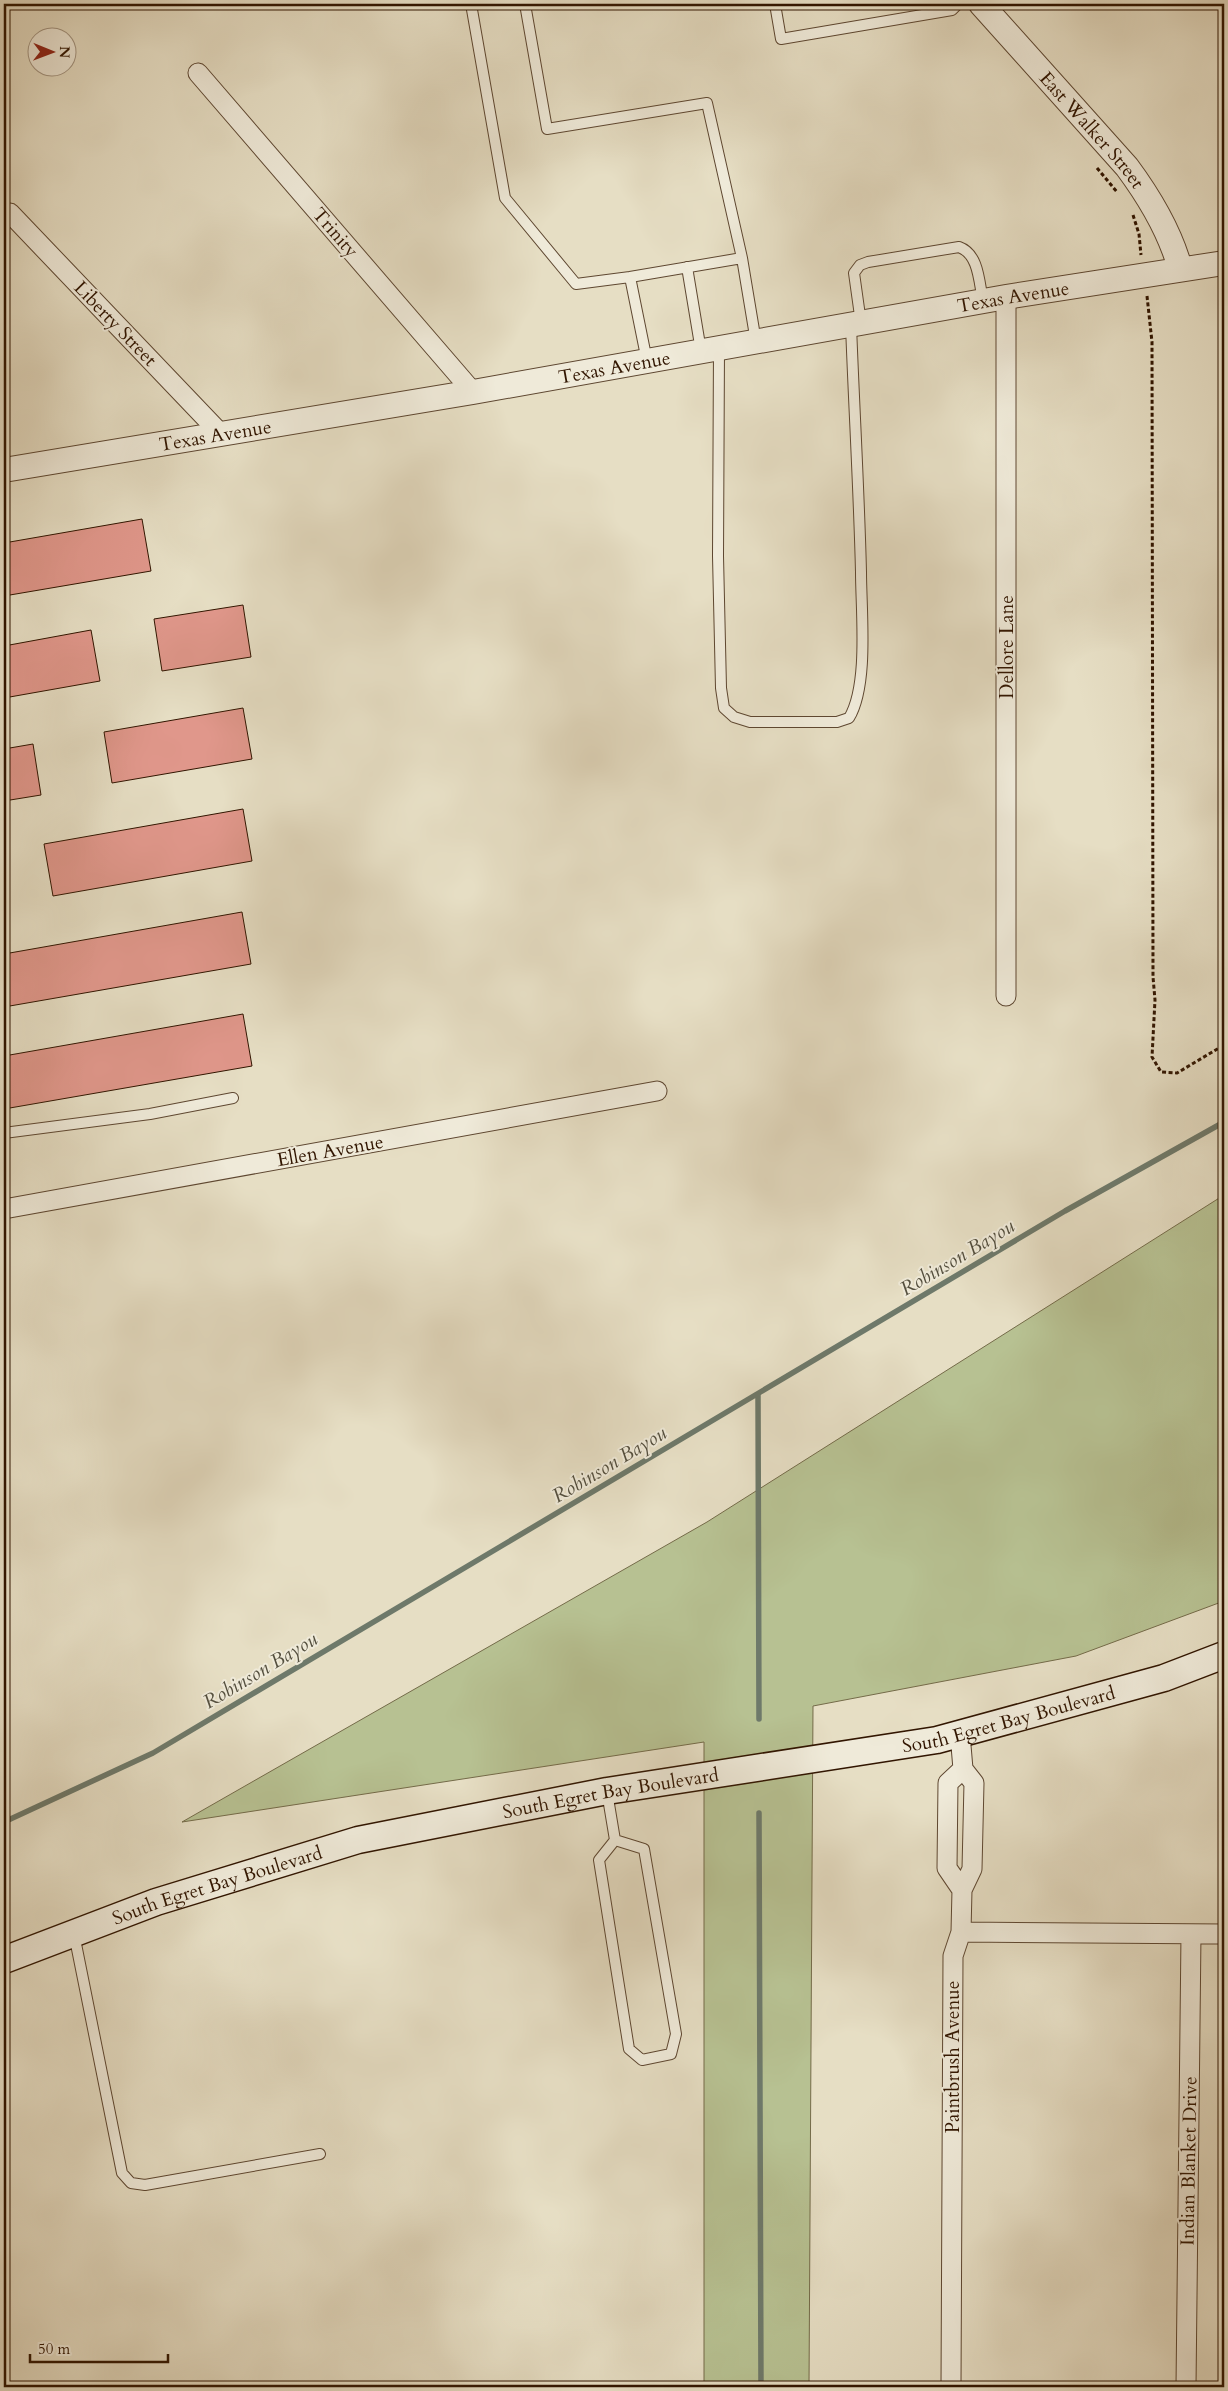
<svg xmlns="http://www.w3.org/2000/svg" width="1228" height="2391" viewBox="0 0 1228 2391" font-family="Cardo,serif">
	<rect width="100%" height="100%" fill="#e6dec4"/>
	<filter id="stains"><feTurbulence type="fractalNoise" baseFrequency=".004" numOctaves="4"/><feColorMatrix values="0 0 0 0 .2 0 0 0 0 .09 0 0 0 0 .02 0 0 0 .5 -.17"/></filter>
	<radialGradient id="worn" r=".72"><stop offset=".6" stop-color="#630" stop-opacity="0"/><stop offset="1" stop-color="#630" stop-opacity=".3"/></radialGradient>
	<path fill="#b7c192" stroke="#746b49" d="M1224 1195V1601L1076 1656 813 1706 809 2387H704V1742L182 1822 707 1522Z"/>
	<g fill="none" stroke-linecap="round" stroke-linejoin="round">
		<path stroke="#6e796a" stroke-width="5.5" d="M758 1394 759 1719
			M759 1813 761 2387
			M4 1822 153 1753 1065 1211 1224 1122"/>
	</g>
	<path fill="#e0978b" stroke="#311500" d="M142 519 151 571 4 596V543Z
		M243 605 251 657 162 671 154 619Z
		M91 630 100 681 4 698V646Z
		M243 708 252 759 112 783 104 732Z
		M33 744 41 795 4 801V749Z
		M243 809 252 861 53 896 44 844Z
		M242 912 251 964 4 1007V954Z
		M243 1014 252 1066 4 1109V1056Z"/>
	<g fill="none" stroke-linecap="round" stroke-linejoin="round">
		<g stroke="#5e4731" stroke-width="12">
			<path id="service" d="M471 4 505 198 576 284 630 277 647 361
				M525 4 547 129 707 103 742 258
				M775 4 781 39 952 10 958 4
				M687 267 701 351
				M630 277 742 258 756 342
				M861 323 854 273 860 265 868 262 959 247C979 254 979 282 983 301
				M719 348 718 556 721 688 724 708 734 717 750 722H837L849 718C869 685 861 611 861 572 859 490 854 407 851 325
				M4 1133 150 1114 233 1098
				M607 1792 615 1840 599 1860 629 2049 642 2060 671 2054 676 2034 644 1849 615 1840
				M74 1934 122 2173 131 2183 145 2185 320 2154"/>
		</g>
		<g stroke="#5e4731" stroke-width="21">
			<path id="minor" d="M198 73 473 392
				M10 213 221 434
				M1006 996V297
				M4 1209 657 1091
				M962 1890 947 1868 948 1783 963 1769
				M961 1932 1224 1934
				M951 2387 953 1956 961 1932 962 1890 972 1869 974 1783 963 1769 960 1734
				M1186 2387 1191 1934"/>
		</g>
		<g stroke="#5e4731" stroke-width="26">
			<g id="tertiary">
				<path id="s1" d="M981 4 1127 167C1150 198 1170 232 1180 268"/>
				<path id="s2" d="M4 470 473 392 1006 297 1224 263"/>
			</g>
		</g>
		<g stroke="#311500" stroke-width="29">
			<g id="secondary">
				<path id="s3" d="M4 1960 156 1902 358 1840 607 1791 937 1740 1164 1678 1224 1655"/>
			</g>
		</g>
		<path stroke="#311500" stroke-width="3" stroke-dasharray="4 2.5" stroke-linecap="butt" d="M1097 168 1117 192
			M1133 215 1139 234 1141 255
			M1147 296 1152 342 1153 977 1155 1000 1152 1057 1161 1072 1177 1073 1224 1045"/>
		<use href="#service" stroke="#efead9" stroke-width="10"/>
		<use href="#minor" stroke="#efead9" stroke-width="19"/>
		<use href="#tertiary" stroke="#efead9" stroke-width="24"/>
		<use href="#secondary" stroke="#efead9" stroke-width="26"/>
	</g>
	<g text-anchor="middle" stroke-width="4" stroke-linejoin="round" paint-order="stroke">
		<g font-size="19" fill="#311500" stroke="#efead9">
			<text dy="7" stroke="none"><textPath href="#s1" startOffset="168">East Walker Street</textPath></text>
			<text transform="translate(336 232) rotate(49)" y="7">Trinity</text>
			<text dy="7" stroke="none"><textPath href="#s2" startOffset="1024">Texas Avenue</textPath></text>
			<text transform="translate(116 323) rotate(46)" y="7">Liberty Street</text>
			<text dy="7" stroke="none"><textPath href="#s2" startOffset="619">Texas Avenue</textPath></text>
			<text dy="7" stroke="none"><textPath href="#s2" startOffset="214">Texas Avenue</textPath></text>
			<text transform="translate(1006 647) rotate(-90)" y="7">Dellore Lane</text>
			<text transform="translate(330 1150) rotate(-10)" y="7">Ellen Avenue</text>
			<text dy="7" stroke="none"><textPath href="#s3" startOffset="1036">South Egret Bay Boulevard</textPath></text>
			<text dy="7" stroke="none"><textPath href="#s3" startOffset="631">South Egret Bay Boulevard</textPath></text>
			<text dy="7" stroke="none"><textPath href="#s3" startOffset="226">South Egret Bay Boulevard</textPath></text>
			<text transform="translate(952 2057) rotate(-90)" y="7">Paintbrush Avenue</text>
			<text transform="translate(1188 2161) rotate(-89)" y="7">Indian Blanket Drive</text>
		</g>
		<g font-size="20" font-style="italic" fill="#544f3e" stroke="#efead9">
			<text transform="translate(957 1257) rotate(-31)" y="7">Robinson Bayou</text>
			<text transform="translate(609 1464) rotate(-31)" y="7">Robinson Bayou</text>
			<text transform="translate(260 1670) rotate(-31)" y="7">Robinson Bayou</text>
		</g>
	</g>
	<rect width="1228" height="2391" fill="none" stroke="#e6dec4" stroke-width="20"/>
	<rect x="5" y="5" width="1218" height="2381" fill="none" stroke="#311500" stroke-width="2.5"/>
	<rect x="10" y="10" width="1208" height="2371" fill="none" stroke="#311500"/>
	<g transform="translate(52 52) rotate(91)"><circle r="24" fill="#efead9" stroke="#a39582"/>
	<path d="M0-4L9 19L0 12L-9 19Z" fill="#8f2418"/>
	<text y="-8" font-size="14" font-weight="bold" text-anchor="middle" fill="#311500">N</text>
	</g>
	<path d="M30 2354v8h138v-8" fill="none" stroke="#311500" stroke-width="2.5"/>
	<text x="38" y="2354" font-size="15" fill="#311500" stroke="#efead9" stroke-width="4" paint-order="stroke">50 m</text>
	<rect width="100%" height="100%" filter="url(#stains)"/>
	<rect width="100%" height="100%" fill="url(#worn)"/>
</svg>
